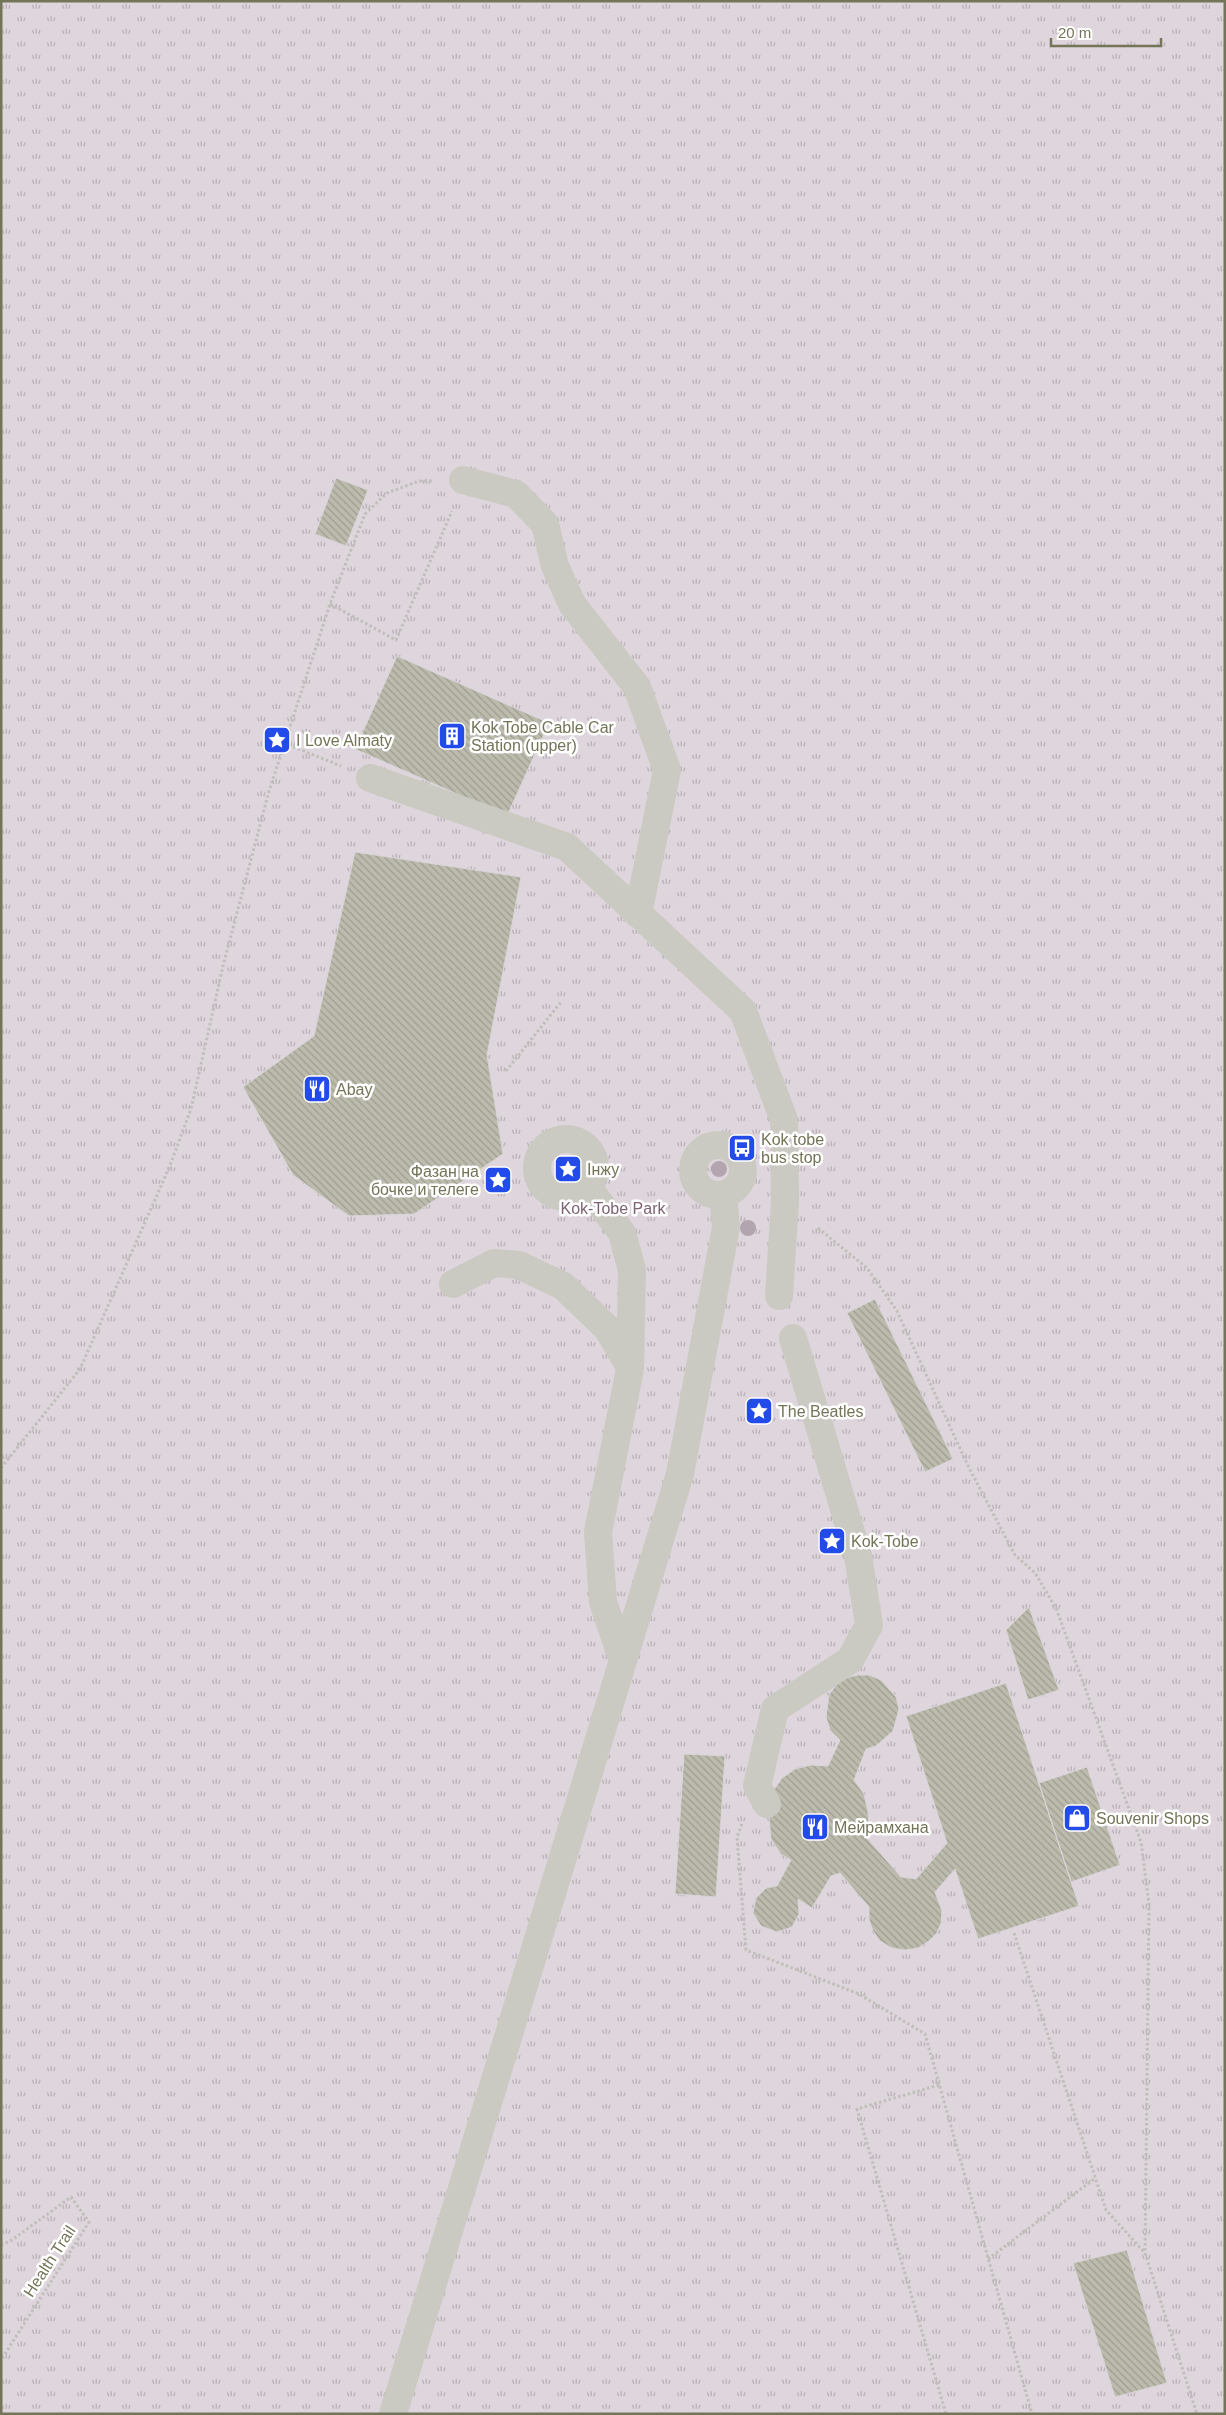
<svg xmlns="http://www.w3.org/2000/svg" width="1226" height="2415" viewBox="0 0 1226 2415" font-family="Helvetica,sans-serif">
	<defs>
		<pattern id="park-tufts" width="24" height="20" patternUnits="userSpaceOnUse" patternTransform="scale(1.25)"><rect width="24" height="20" fill="#dfd5dd"/><path d="M3 7l-1-3M5 7V3M7 7l1-3M15 17l-1-3M17 17v-4M19 17l1-3" fill="none" stroke="#b9b1b6"/></pattern>
		<pattern id="building-back-hatch" width="6" height="6" patternUnits="userSpaceOnUse" patternTransform="scale(1.25)"><rect width="6" height="6" fill="#bcbbae"/><path d="M-1 5l2 2M0 0l6 6M5-1l2 2" fill="none" stroke="#9d9d90"/></pattern>
	</defs>
	<rect width="100%" height="100%" fill="#f6f4f7"/>
	<path fill="url(#park-tufts)" d="M1 1H1225V2414H1Z"/>
	<path fill="url(#building-back-hatch)" stroke="#d8d6d9" d="M336 478 368 490 346 546 315 534Z
		M397 656 549 723 507 816 355 749Z
		M355 852 521 877 487 1055 503 1154 414 1214 349 1216 293 1175 243 1087 314 1036Z
		M875 1299 953 1459 925 1472 847 1313Z
		M1029 1607 1059 1690 1028 1700 1006 1630Z
		M857 1675H869L881 1680 896 1697 899 1709 893 1731 876 1746 866 1749 854 1780 864 1794 868 1812 869 1825 866 1837 901 1877 916 1879 947 1843 906 1716 1006 1683 1079 1906 978 1939 955 1869 935 1892 942 1911 941 1923 937 1933 929 1941 918 1948 905 1950 892 1948 880 1941 873 1931 869 1919V1907L840 1873 831 1876 812 1908 798 1899 799 1914 792 1927 777 1932 761 1926 753 1913 756 1898 766 1888 777 1886 791 1860 781 1854 771 1839 768 1807 773 1791 782 1778 795 1769 811 1765 828 1766 840 1740 830 1730 826 1717 829 1695 836 1685 846 1678Z
		M684 1754 725 1756 716 1897 675 1894Z
		M1087 1767 1120 1865 1071 1882 1039 1783Z
		M1127 2250 1167 2383 1115 2397 1073 2263Z"/>
	<g fill="none" stroke-linecap="round" stroke-linejoin="round">
		<path stroke="#bfbfb9" stroke-width="3" stroke-dasharray="2.5 2.5" stroke-linecap="butt" d="M330 604 396 640 452 511
			M284 743 341 766
			M506 1071 561 1002
			M818 1228 867 1268 897 1311 969 1468 1015 1555 1035 1573 1056 1608 1141 1842 1149 1904 1145 2253 1197 2414
			M1 1468 80 1369 169 1168 191 1109 223 966 269 791 330 604 365 514 387 493 419 481H432
			M742 1824 737 1837 746 1950 859 1994 925 2034 1032 2414
			M1014 1933 1106 2210 1145 2253
			M939 2085 857 2109 946 2414
			M1 2245 12 2240 71 2197 89 2222 1 2360
			M988 2259 1094 2179"/>
		<path stroke="#cacac2" stroke-width="28" d="M463 480 516 494 545 524 555 566 572 604 637 687 667 770 638 914
			M370 778 567 847 743 1011 784 1120 785 1201 779 1296
			M537 1168a29 29 0 1 1 58 0a29 29 0 1 1-58 0Z
			M693 1170a25 25 0 1 1 50 0a25 25 0 1 1-50 0Z
			M588 1187 622 1233 632 1270 630 1369 598 1532 603 1602 623 1661
			M453 1284 494 1263 519 1265 563 1286 607 1328 630 1367
			M767 1804 757 1786 775 1709 850 1660 869 1625 858 1556 793 1338
			M393 2414 680 1474 726 1227 723 1195"/>
	</g>
	<g fill="#b3a5af">
		<circle cx="719" cy="1169" r="8"/>
		<circle cx="748" cy="1228" r="8"/>
	</g>
	<defs>
		<g id="building-square" transform="scale(1.4375)"><rect x="-9" y="-9" width="18" height="18" rx="4" fill="#224be9" stroke="#fff"/><path d="M-4-6H4V6H1V3H-1V6H-4ZM-2.5-4.3h1.7v1.8h-1.7ZM.8-4.3h1.7v1.8H.8ZM-2.5-1h1.7V.8h-1.7ZM.8-1h1.7V.8H.8Z" fill="#fff"/></g>
		<g id="sight-square" transform="scale(1.4375)"><rect x="-9" y="-9" width="18" height="18" rx="4" fill="#224be9" stroke="#fff"/><path d="M0-6L1.8-2.2L6-1.7L2.9 1.2L3.7 5.4L0 3.3L-3.7 5.4L-2.9 1.2L-6-1.7L-1.8-2.2Z" fill="#fff"/></g>
		<g id="restaurant-square" transform="scale(1.4375)"><rect x="-9" y="-9" width="18" height="18" rx="4" fill="#224be9" stroke="#fff"/><path d="M-5-6h1v4h1v-4h1v4h1v-4h1v5L-1.5 .5V6h-2V.5L-5-1ZM5-6V6H3V1.5H1.5Q1.5-4 5-6Z" fill="#fff"/></g>
		<g id="bus-square" transform="scale(1.4375)"><rect x="-9" y="-9" width="18" height="18" rx="4" fill="#224be9" stroke="#fff"/><path d="M-5-6H5V4H4V6H2V4H-2V6H-4V4H-5ZM-3.5-4V0h7V-4ZM-3.5 1.2v1.5H-2V1.2ZM2 1.2v1.5H3.5V1.2Z" fill="#fff"/></g>
		<g id="shop-square" transform="scale(1.4375)"><rect x="-9" y="-9" width="18" height="18" rx="4" fill="#224be9" stroke="#fff"/><path d="M-5-2.5h2.3a2.7 3.5 0 0 1 5.4 0H5L5.5 6h-11ZM-1.5-2.5h3a1.5 2.3 0 0 0-3 0Z" fill="#fff"/></g>
	</defs>
	<g fill-rule="evenodd">
		<use href="#building-square" x="452" y="736"/>
		<use href="#sight-square" x="277" y="740"/>
		<use href="#restaurant-square" x="317" y="1089"/>
		<use href="#bus-square" x="742" y="1148"/>
		<use href="#sight-square" x="568" y="1169"/>
		<use href="#sight-square" x="498" y="1180"/>
		<use href="#sight-square" x="759" y="1411"/>
		<use href="#sight-square" x="832" y="1541"/>
		<use href="#shop-square" x="1077" y="1818"/>
		<use href="#restaurant-square" x="815" y="1827"/>
	</g>
	<g text-anchor="middle" stroke-width="5" stroke-linejoin="round" paint-order="stroke">
		<g font-size="16" fill="#747458" stroke="#fff" text-anchor="start">
			<text x="471" y="733">Kok Tobe Cable Car<tspan x="471" dy="18">Station (upper)</tspan></text>
			<text x="296" y="746">I Love Almaty</text>
			<text x="336" y="1095">Abay</text>
			<text x="761" y="1145">Kok tobe<tspan x="761" dy="18">bus stop</tspan></text>
			<text x="587" y="1175">Інжу</text>
			<text x="479" y="1177" text-anchor="end">Фазан на<tspan x="479" dy="18">бочке и телеге</tspan></text>
			<text x="778" y="1417">The Beatles</text>
			<text x="851" y="1547">Kok-Tobe</text>
			<text x="1096" y="1824">Souvenir Shops</text>
			<text x="834" y="1833">Мейрамхана</text>
		</g>
		<g font-size="16" fill="#7d6474" stroke="#fff">
			<text x="613" y="1214">Kok-Tobe Park</text>
		</g>
		<g font-size="16" fill="#747458" stroke="#fff">
			<text transform="translate(49 2261) rotate(-57)" y="6">Health Trail</text>
		</g>
	</g>
	<rect width="1226" height="2415" fill="none" stroke="#747458" stroke-width="5"/>
	<path d="M1051 38v8h110v-8" fill="none" stroke="#747458" stroke-width="2.5"/>
	<text x="1058" y="38" font-size="15" fill="#747458" stroke="#ffffff" stroke-width="4" paint-order="stroke">20 m</text>
</svg>
